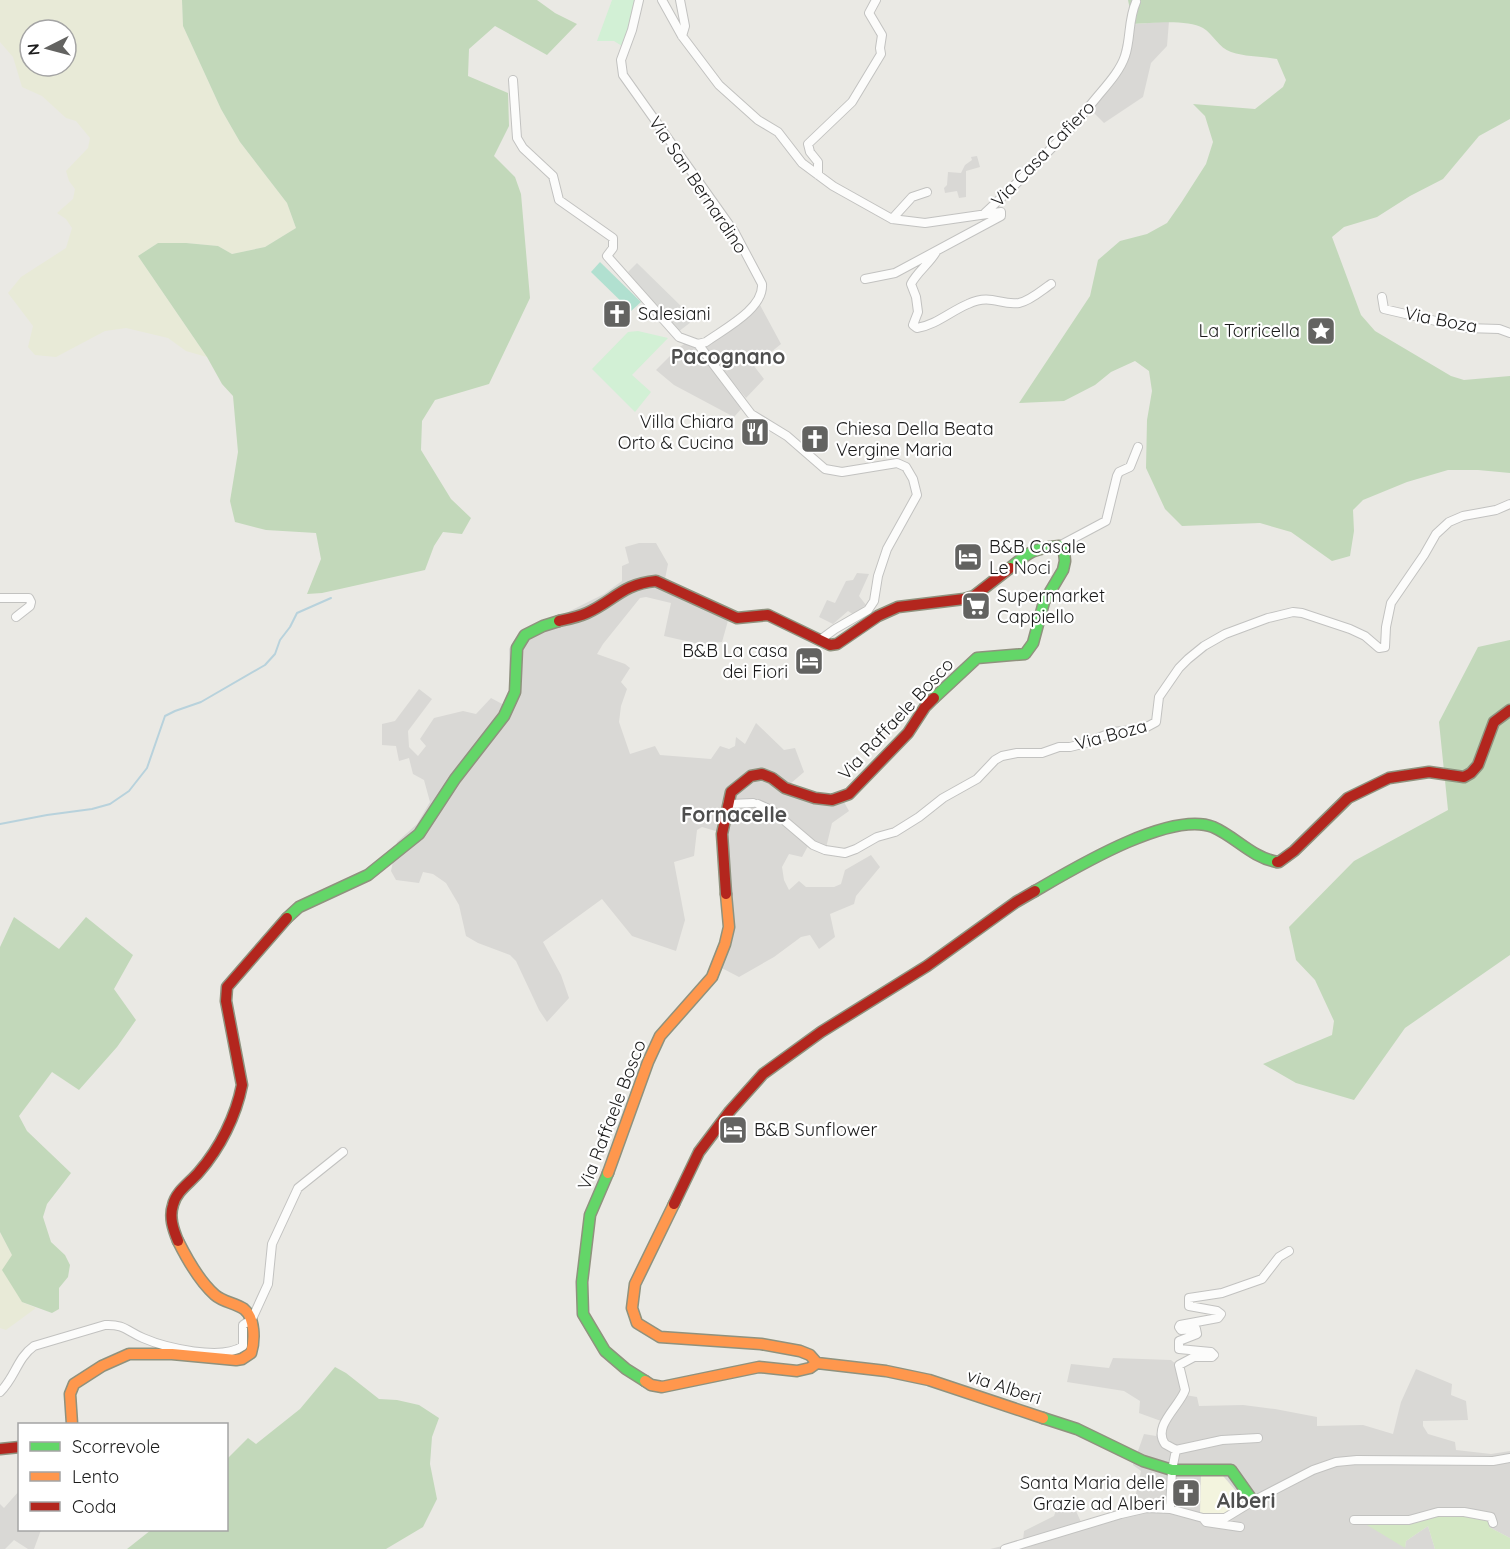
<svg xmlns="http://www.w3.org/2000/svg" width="1510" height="1549" viewBox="0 0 1510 1549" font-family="Quicksand,sans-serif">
	<rect width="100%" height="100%" fill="#eae9e4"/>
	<path fill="#d9d8d5" d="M1169 21 1167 46 1151 63 1143 97 1104 123 1086 105 1118 65 1127 25Z
		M977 156 980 167 966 171V197L959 198 957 191 945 193 944 188 947 185 948 172 961 173 965 165 972 160 971 157Z
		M760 305 781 344 754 366 764 379 746 398 715 361 704 345Z
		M686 343 693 345 728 386 742 408 734 417 674 385 656 370 678 348Z
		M639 543H656L668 564 665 579 731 610 722 642 699 644 664 636 671 603 646 597 640 598 603 644 597 654 625 664 630 668 621 682 627 689 621 706 619 722 630 754 655 746 660 755 711 759 720 746 729 749 735 746 736 737 745 744 756 723 784 750 795 748 804 772 790 784 813 796 840 795 849 811 832 823 826 848 808 846 802 857 789 854 782 867 784 880 789 890 799 881 806 887H834L841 884 845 870 871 855 880 867 856 896 854 904 830 914 835 937 819 949 810 935 801 937 774 957 739 977 716 965 725 922 718 869 719 832 702 827 697 830 694 856 674 862 685 920 676 951 632 936 602 899 543 942 561 975 569 998 547 1022 539 1010 516 961 510 955 478 943 466 936 459 905 446 883 433 874 423 872 419 883 396 880 391 871 397 842 417 824 430 802 424 780 413 774 409 758 399 761 396 746 382 745V724L395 721 419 689 432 699 408 731 409 747 418 756 426 746 420 739 434 718 463 711 476 714 491 698 504 705 509 693V649L519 632 539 623 560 616 604 594 622 581V566L629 563 625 547Z
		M857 573 869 574 859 596 866 605 854 615 848 611 833 624 819 617 827 600 835 603 846 581 853 580Z
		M1113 1358 1171 1360 1177 1365 1185 1395 1197 1397 1199 1406 1243 1405 1275 1409 1317 1417V1426L1363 1425 1393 1434 1401 1402 1416 1369 1452 1384 1451 1395 1466 1401 1468 1420 1423 1421V1426L1428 1434 1455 1442 1456 1450 1491 1454 1510 1451V1538L1489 1527 1438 1514 1397 1541 1405 1547 1406 1541 1428 1526 1435 1549H990L1023 1541 1024 1531 1054 1516 1056 1510 1076 1511 1081 1522 1133 1507 1141 1471 1133 1465 1144 1434 1156 1436 1161 1421 1139 1413 1140 1401 1124 1391 1067 1382 1071 1364 1109 1368Z
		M19 1491 20 1530H41L34 1549H28L14 1540 5 1549H0V1504L4 1508Z"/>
	<path fill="#f3f4de" d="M1201 1476H1223L1243 1499 1222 1516H1200Z"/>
	<path fill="#e8ead7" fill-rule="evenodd" d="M0 0H182L183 26 221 109 240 142 287 203 296 228 265 247 232 254 218 246 186 243H158L138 256 207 357 186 351 168 338 126 328 105 331 56 357 35 355 28 347 33 326 8 293 21 277 66 248 72 228 66 219 57 213 73 199 75 189 69 181 66 171 88 148 90 138 76 121 66 118 42 96 22 87 13 57 0 42ZM30 30H66V66H30Z
		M0 1232 12 1255 22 1302 36 1308 6 1330 0 1328Z"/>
	<path fill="#d3e7c4" d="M1438 1514 1489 1519V1527L1510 1538V1549H1435L1428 1526 1406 1541 1405 1548 1362 1522Z"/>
	<path fill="#c2d8ba" d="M182 0H537L555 13 577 24 547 55 495 26 469 49 468 76 508 93 509 126 494 156 515 177 521 194 530 298 489 384 435 400 422 421 421 450 451 499 471 518 462 534 443 532 434 546 425 570 322 593 307 594 321 559 316 533 266 530 235 522 230 501 238 452 233 396 222 384 207 357 138 256 158 243H186L218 246 232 254 265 247 296 228 287 203 240 142 221 109 183 26Z
		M1128 0H1510V119L1479 136 1443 179 1410 196 1377 217 1344 227 1332 237 1361 315 1375 331 1451 376 1464 380 1510 376V473L1478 470H1448L1407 482 1363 500 1353 510 1354 531 1350 556 1332 561 1291 532 1260 523 1182 526 1165 509 1146 468 1147 420 1152 391 1149 371 1135 361 1111 372 1095 385 1064 401 1019 403 1090 296 1098 260 1120 241 1147 234 1167 223 1181 203 1206 164 1213 142 1205 116 1193 104 1255 109 1283 87 1286 80 1277 59C1261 56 1246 57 1231 52 1219 48 1213 34 1203 28 1188 19 1150 23 1133 24Z
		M1510 640V955L1405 1028 1354 1100 1296 1083 1263 1064 1332 1035 1334 1021 1315 980 1296 960 1289 927 1354 861 1448 810 1439 722 1478 647Z
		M14 917 59 949 86 917 133 955 114 989 136 1020 117 1047 79 1090 52 1072 19 1116 27 1131 71 1173 47 1204 43 1217 51 1242 65 1255 70 1265 68 1277 59 1288V1309L52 1313 22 1302 2 1270 12 1255 0 1232V947Z
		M335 1367 346 1373 379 1399 397 1400 419 1405 439 1418 432 1437 430 1464 437 1499 423 1527 386 1549H127L151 1530H226L227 1459 248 1438 256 1444 300 1409Z"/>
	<path fill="#d2f0d5" d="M612 0H636L637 3 622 46 614 41H597Z
		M638 331 668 338 632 375 651 392 635 412 592 369 628 332Z"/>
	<path fill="#b1e0d0" d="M600 262 641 302 631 311 591 272Z"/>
	<path fill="#dadad7" d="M637 263 686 311 691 322 678 332 628 272Z"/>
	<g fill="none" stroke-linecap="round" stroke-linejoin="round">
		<path stroke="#b8d2dc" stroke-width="2" d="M0 824 47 815 92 809 110 804 129 791 147 768 165 716 175 711 201 702 265 665 275 654 280 640 290 627 297 613 331 598"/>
		<g stroke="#c2c2c0" stroke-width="10">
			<path id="street" d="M639 0 632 30 621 60 623 75 735 233 762 284C764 309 724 329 706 342L698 344
				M662 0 682 36 719 85 758 120 778 132 802 163 833 186 892 219 925 223 1001 212V216L895 273 865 279
				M680 0 685 26 682 36
				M513 80 517 138 523 148 553 176 559 200 613 238V248L607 256 679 337 698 344 751 414 787 436 825 469 842 472 897 463 906 467 913 479 917 495 887 549 878 576 874 601 868 610 835 629 820 640
				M818 175V162L810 152 808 144 852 102 881 54 880 48 882 35 869 13 876 0
				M985 213C1025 176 1063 139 1097 97 1107 85 1120 71 1125 56 1131 38 1128 20 1136 2
				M892 219 912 197 927 192
				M936 252C929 264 917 272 911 284L916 297 918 312 913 325 917 328C936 325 951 311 968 304 992 293 1000 306 1019 303 1030 301 1042 290 1051 284
				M1382 297 1384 309 1466 328 1499 329 1510 333
				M1059 546 1106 521 1117 476 1119 472 1130 467 1138 447
				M0 598H29L31 602 30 606 16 617
				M728 802 730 804 753 803
				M758 804 773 811 813 845 825 850 845 853 856 849 877 837 895 832 919 817 943 798 977 779 995 760 1002 756 1017 753H1042L1059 747H1070L1086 743 1113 732 1143 729 1156 722 1159 697 1179 668 1188 659 1204 646 1225 634 1268 618 1293 612 1302 613 1350 629 1365 636 1379 648 1385 647 1386 627 1391 603 1424 555 1436 534 1449 522 1463 516 1496 510 1510 504
				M0 1392C15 1378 17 1358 34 1346L105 1325C124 1324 127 1331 143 1338 166 1348 222 1361 243 1346V1325L252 1319 268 1284 272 1244 298 1188 343 1152
				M1176 1450 1165 1444C1152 1426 1180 1406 1185 1390L1179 1365 1194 1357H1212L1214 1355 1211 1352 1179 1349V1341L1197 1334 1196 1329 1181 1330 1179 1327 1180 1325 1218 1318 1221 1314 1217 1311 1189 1306V1298L1222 1293 1262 1279 1279 1257 1289 1251
				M1170 1509 1172 1470 1176 1450 1222 1440 1258 1438
				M1203 1518H1225L1253 1501 1313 1470 1336 1462 1357 1460 1493 1461 1510 1458
				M1354 1520H1409L1438 1512H1464L1491 1517 1493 1523
				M1005 1549 1121 1514 1147 1508 1170 1509 1203 1518 1206 1522 1240 1527"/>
		</g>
		<g stroke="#8f927e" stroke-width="13">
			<path id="fast" d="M934 698 977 658 1025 654 1033 643 1044 602 1063 570 1065 561 1064 551 1059 546C1034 548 1029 552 1010 568
				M1035 891C1073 869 1170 810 1213 827 1236 837 1251 857 1277 862
				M287 918 299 907 368 875 419 834 455 779 504 716 515 692 517 648 525 635 543 626 559 621
				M608 1173 590 1215 582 1282 583 1314 605 1351 626 1369 645 1381
				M1043 1418 1077 1429 1143 1461 1172 1470H1231L1253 1501"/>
		</g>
		<g stroke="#8f927e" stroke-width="13">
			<path id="slow" d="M608 1173 648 1062 660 1036 712 977 725 944 729 927 726 894
				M817 1363 886 1371 929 1380 1043 1418
				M645 1381 651 1385 662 1387 759 1367 797 1371 810 1368 817 1363 810 1355 800 1351 761 1344 660 1337 637 1323 632 1308 635 1284 674 1204
				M72 1424 70 1394 74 1384 102 1366 129 1354H172L236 1360 242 1359 251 1353C255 1340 255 1318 244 1309 235 1303 223 1302 215 1295 199 1281 187 1259 178 1241"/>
		</g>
		<g stroke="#8f927e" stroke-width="13">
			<path id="jam" d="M559 621C568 619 578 617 587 613 614 601 622 584 656 581L737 618 768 615 830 645 837 644 878 616 898 607 964 599 974 596 1010 568
				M1277 862H1279L1294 851 1348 798 1389 778 1429 772 1464 777 1471 773 1478 765 1494 722 1510 710
				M726 894 722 834 731 792 751 776 762 774 772 778 785 788 815 798 832 800 849 794 908 733 925 707 934 698
				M674 1204 699 1152 730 1111 763 1074 821 1032 927 966 1016 902 1035 891
				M178 1241C173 1229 169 1217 173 1205 176 1191 191 1182 199 1172 220 1148 236 1116 242 1085L226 1001 227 987 287 918
				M0 1449 20 1447"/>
		</g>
		<use href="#street" stroke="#fcfcfb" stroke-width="8"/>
		<use href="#fast" stroke="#63d668" stroke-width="10"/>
		<use href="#slow" stroke="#ff974d" stroke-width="10"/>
		<use href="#jam" stroke="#b3261e" stroke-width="10"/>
	</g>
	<defs>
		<g id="church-square" transform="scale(1.5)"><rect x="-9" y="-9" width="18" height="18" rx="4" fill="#636361" stroke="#fff"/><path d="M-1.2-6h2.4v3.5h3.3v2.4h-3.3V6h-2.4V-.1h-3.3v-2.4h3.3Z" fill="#fff"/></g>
		<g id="sight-square" transform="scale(1.5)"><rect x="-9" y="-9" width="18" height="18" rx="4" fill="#636361" stroke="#fff"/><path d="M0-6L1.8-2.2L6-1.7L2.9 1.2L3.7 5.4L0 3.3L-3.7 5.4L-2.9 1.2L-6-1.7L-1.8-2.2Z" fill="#fff"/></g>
		<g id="restaurant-square" transform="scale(1.5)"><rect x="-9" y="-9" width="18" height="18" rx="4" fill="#636361" stroke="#fff"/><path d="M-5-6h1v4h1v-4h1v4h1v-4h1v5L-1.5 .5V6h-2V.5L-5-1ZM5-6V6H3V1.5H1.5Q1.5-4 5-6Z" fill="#fff"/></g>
		<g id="hotel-square" transform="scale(1.5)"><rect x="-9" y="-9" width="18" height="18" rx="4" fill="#636361" stroke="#fff"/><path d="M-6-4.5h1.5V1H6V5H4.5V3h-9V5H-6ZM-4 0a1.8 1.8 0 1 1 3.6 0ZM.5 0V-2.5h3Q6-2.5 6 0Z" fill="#fff"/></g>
		<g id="supermarket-square" transform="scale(1.5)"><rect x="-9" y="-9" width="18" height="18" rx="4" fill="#636361" stroke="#fff"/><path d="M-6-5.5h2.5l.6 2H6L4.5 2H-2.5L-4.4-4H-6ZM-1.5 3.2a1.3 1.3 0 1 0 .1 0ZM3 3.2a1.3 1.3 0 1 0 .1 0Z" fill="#fff"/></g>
	</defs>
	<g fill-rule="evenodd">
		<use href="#church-square" x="617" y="314"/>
		<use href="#sight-square" x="1321" y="331"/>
		<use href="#restaurant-square" x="755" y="432"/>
		<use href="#church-square" x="815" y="439"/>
		<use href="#hotel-square" x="968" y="557"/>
		<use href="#supermarket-square" x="976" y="606"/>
		<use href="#hotel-square" x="809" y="661"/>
		<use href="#hotel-square" x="733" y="1130"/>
		<use href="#church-square" x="1186" y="1493"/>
	</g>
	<g text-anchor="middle" stroke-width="4.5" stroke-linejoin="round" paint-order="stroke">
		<g font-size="18" fill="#1b1b1b" stroke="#fff">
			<text transform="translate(1043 154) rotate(-46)" y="6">Via Casa Cafiero</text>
			<text transform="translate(698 185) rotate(56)" y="6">Via San Bernardino</text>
			<text transform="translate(1441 320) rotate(11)" y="6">Via Boza</text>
			<text transform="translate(896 719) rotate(-47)" y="6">Via Raffaele Bosco</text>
			<text transform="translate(1111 735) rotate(-15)" y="6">Via Boza</text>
			<text transform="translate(612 1115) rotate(-69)" y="6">Via Raffaele Bosco</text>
			<text transform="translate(1004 1387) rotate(18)" y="6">via Alberi</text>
		</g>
		<g font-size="18" fill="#1b1b1b" stroke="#fff" text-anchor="start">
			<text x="638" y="320">Salesiani</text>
			<text x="1300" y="337" text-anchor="end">La Torricella</text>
			<text x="734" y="428" text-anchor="end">Villa Chiara<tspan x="734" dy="21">Orto &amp; Cucina</tspan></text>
			<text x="836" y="435">Chiesa Della Beata<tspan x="836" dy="21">Vergine Maria</tspan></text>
			<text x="989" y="553">B&amp;B Casale<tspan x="989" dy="21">Le Noci</tspan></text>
			<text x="997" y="602">Supermarket<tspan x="997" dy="21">Cappiello</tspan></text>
			<text x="788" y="657" text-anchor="end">B&amp;B La casa<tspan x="788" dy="21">dei Fiori</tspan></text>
			<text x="754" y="1136">B&amp;B Sunflower</text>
			<text x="1165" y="1489" text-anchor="end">Santa Maria delle<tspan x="1165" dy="21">Grazie ad Alberi</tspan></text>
		</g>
		<g font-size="21" font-weight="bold" fill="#4e4e4e" stroke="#fff">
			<text x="728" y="364">Pacognano</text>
			<text x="734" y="822">Fornacelle</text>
			<text x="1246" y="1508">Alberi</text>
		</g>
	</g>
	<rect x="18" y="1423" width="210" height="108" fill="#ffffff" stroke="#a4a4a4" stroke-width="1.5"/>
	<rect x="30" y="1442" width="30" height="9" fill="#63d668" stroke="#a4a4a4" stroke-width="1.5"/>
	<text x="72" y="1453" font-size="18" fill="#1b1b1b">Scorrevole</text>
	<rect x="30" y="1472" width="30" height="9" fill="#ff974d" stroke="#a4a4a4" stroke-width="1.5"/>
	<text x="72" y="1483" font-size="18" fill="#1b1b1b">Lento</text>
	<rect x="30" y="1502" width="30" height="9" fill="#b3261e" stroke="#a4a4a4" stroke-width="1.5"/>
	<text x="72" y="1513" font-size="18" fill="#1b1b1b">Coda</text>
	<g transform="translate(48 48) rotate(264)"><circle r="28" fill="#ffffff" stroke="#a4a4a4" stroke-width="1.5"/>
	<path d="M0-4.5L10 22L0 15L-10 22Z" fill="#636361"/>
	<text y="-9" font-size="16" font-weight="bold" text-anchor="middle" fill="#1b1b1b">N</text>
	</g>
</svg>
